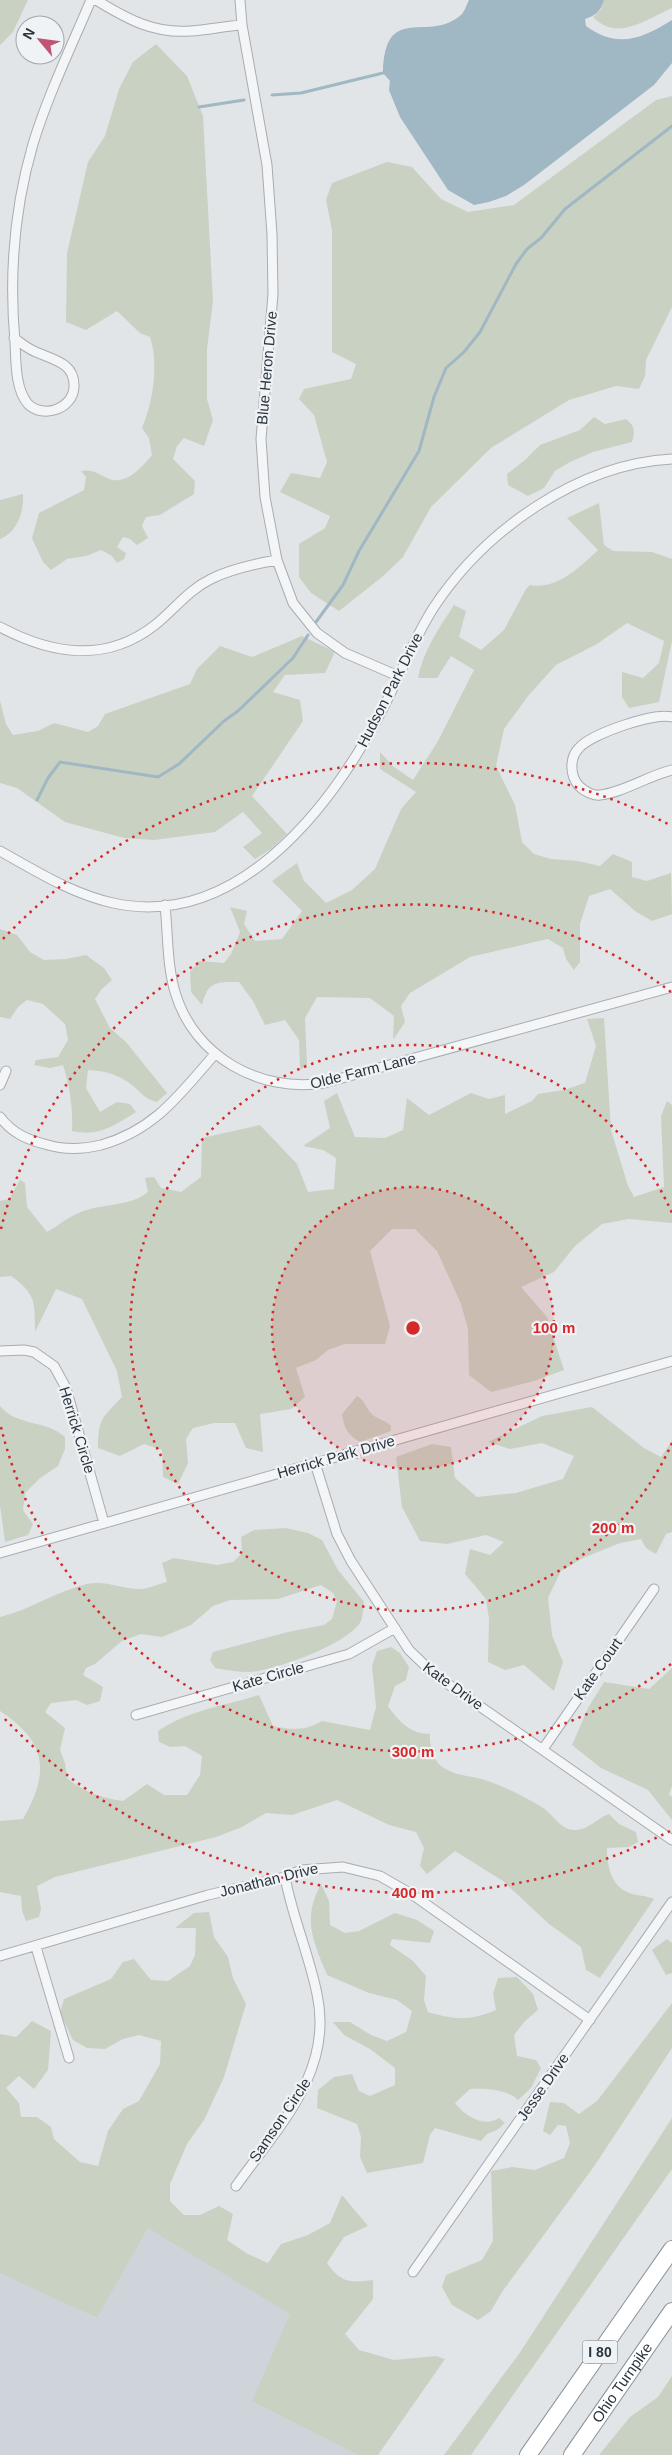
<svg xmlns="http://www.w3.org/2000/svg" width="672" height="2455" viewBox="0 0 672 2455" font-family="Arial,sans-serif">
	<rect width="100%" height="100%" fill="#e1e5e8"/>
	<path fill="#cfd4da" d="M148 2228 308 2318 253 2401 358 2455H0V2267L96 2318Z"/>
	<path fill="#c9d1c3" d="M0 0H28L13 32 0 45Z
		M604 0H672V8C645 20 617 42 593 17L601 9Z
		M156 44 187 76 203 116 213 301 207 349V399L213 420 204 446 184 438 177 446 173 459 195 481 194 494 160 515 146 517 142 526 148 538 137 545 130 539 123 537 117 547 126 553 124 559 117 563 112 556 101 550 86 556 67 559 51 570 43 562 32 538 39 513 84 490 86 477 81 471C93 469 96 473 107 478 125 487 142 467 152 455L149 438 142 428C153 402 159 364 150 337L140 333 117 311 86 330 66 322 67 253 88 162 105 136 119 89 133 62Z
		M672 96V307L646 360 645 376 639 389 616 386 569 400 491 448 431 507 403 557 382 577 339 611 311 593 299 577V544L325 528 330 516 280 492 291 473 320 478 327 462 314 415 299 399 304 389 351 379 356 364 332 352V230L326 200 332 183 387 162 412 167 441 199 468 212 514 205 656 100Z
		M594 417 605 424 626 419C635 426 635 431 632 442L593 452 570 462 555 471 544 488 528 496 508 485 507 474 525 460 540 445 580 430Z
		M23 494C24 511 18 532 0 539V500Z
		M599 503 604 545 613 551 652 552 672 559V641L659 702 629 708 622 697V672L643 678 659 663 664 641 627 623 597 644 556 665 528 696 504 729 496 766 515 805 522 842 534 854 551 859 578 861 600 866 613 854 632 862V877L647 881 671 873 672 914 652 921 635 911 610 889 589 896 580 924V962L574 970 566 959 563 948 548 939 470 957 410 993 401 1006 405 1022 393 1040 394 1016 370 998 317 997 305 1018 307 1065 300 1070 299 1040 285 1020 265 1025 253 1001 239 982C216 982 208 981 202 1005L191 992 190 972 199 961 224 963 231 954 240 932 230 907 247 911 244 924 255 941 282 939 302 911 272 881 297 863 304 881 326 903 352 890 375 869 401 809 416 792 380 769V752L394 767 413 780 438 741 474 670 451 656 437 678H418C423 651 439 628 454 605L466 611 459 637 481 650 504 630 526 589 530 585C557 590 580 567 598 550L567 518Z
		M302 636 335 652 325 673 285 675 273 692 300 700 303 721 252 796 287 834 271 849 255 859 243 847 262 833 243 812 215 832 154 840 124 838 65 822 17 788 0 783V701L6 724 13 735 38 731 54 723 88 732 98 726 105 714 190 684 197 669 220 646 252 657Z
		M0 929 17 935 30 952 44 960 66 959 86 955 104 968 112 980 101 990 95 999 110 1028 126 1042 167 1093 157 1102C143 1098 142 1093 132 1085 118 1074 105 1071 88 1070L86 1088 100 1112 117 1102 130 1104 136 1112C113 1126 100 1137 72 1131 73 1108 70 1087 63 1065L50 1068 34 1065 36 1060 58 1057 68 1040 65 1024 43 1004 27 1000 18 1007 10 1019 0 1017Z
		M604 1018 611 1130 628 1186 634 1197 664 1187 661 1116 667 1101 672 1105V1223L629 1219 602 1224 575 1246 554 1272 521 1287 547 1317 564 1370 534 1381 491 1392 469 1375 468 1329 461 1304 437 1251 415 1229H392L370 1251 390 1326 385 1344H345L328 1350 316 1360 296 1368 305 1397 291 1409 260 1414 263 1452 246 1448 235 1423H214L193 1428 186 1439 188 1463 178 1484 163 1477 162 1450 144 1444 120 1456 98 1448C98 1419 102 1418 122 1397L117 1371 82 1299 56 1289 35 1332C35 1302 36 1294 11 1276L0 1277V1201L9 1199 20 1180 25 1183 27 1207 47 1232C58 1226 69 1216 81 1212 103 1203 130 1207 148 1192L145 1178 154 1177 161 1188 181 1192 201 1177 202 1138 260 1125 297 1164 308 1192 334 1189 336 1158 323 1150 303 1146 330 1128 324 1101 337 1093 355 1137 385 1138 403 1130 407 1098 429 1115 471 1093 489 1099 505 1095V1114L532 1101 538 1094 564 1090 585 1083 596 1046 587 1019Z
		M357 1396C366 1401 366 1410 373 1415 379 1420 386 1420 391 1426V1431L360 1442C348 1435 344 1429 342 1414Z
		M0 1406C17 1427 45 1419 65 1437V1449L58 1466 39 1479 25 1493 23 1510 33 1524 28 1535 5 1542 0 1505Z
		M592 1407 644 1448 661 1457 672 1441V1532L666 1534 656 1554 646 1548 641 1539 620 1543 583 1558 561 1571 548 1598 552 1635 563 1662 554 1691 524 1665 505 1670 488 1662 489 1619 486 1599 465 1574 470 1549 490 1555 504 1542 486 1535 447 1544 420 1541 402 1507 396 1457 432 1444 451 1447 455 1478 477 1497 516 1493 563 1479 574 1456 542 1443 510 1449 488 1442 542 1416Z
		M286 1528 308 1533 322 1540 338 1570 364 1602C363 1608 363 1616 361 1621 349 1644 274 1671 249 1672 238 1672 226 1670 215 1668L210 1660 213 1652 288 1632 324 1625 332 1619 337 1601 333 1593 321 1585 278 1599 230 1600 213 1606 191 1625 162 1637 141 1634 122 1641 95 1664 86 1668 83 1675 103 1687 100 1701 87 1705 76 1700 51 1703 45 1712 65 1728 60 1750 65 1763 67 1778C84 1792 101 1798 123 1801L147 1784 164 1795H187L200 1775 202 1756 185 1746 170 1747 159 1742 158 1731C188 1710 224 1706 259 1695L273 1726C292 1730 305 1731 322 1721L370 1730 376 1707 372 1666 377 1651 391 1647 400 1653 409 1667 406 1680 395 1686 388 1706C399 1722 411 1734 430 1734 429 1743 433 1759 441 1766 455 1777 472 1775 488 1781 506 1787 524 1797 540 1806 552 1812 560 1830 574 1830 589 1830 596 1819 609 1814L619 1824 636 1832 638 1842 629 1847 607 1848C607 1864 610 1884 627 1892 635 1896 645 1895 654 1899L600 1978 586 1970 581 1947 549 1924 503 1881 455 1851 427 1874 420 1866 424 1848 416 1832 389 1825 337 1800 292 1815 266 1813 242 1827 216 1837 55 1877 37 1886 41 1909 39 1917 26 1921 22 1911 21 1896 0 1892V1821L23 1819C50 1772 47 1742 0 1711V1617C30 1610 56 1591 87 1584 104 1580 120 1588 137 1589 146 1590 158 1584 167 1582L162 1563 174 1558 217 1565 233 1562 242 1553 241 1537 254 1530Z
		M672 1668V1786L669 1794 672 1797V1820L648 1790 601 1768 572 1745 588 1708 604 1682 649 1689Z
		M321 1884 329 1901 330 1925 345 1933 359 1931 395 1913 417 1920 434 1931 430 1943 392 1939 390 1945 413 1961 426 1976 424 2000 428 2012C456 2020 469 2021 496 2010L493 1994 498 1978 517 1977 533 1994 538 2010 525 2021 514 2035 517 2056 536 2060 541 2068 531 2088 518 2100C507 2089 485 2088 470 2089L455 2103C465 2116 484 2128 499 2118L505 2123 497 2130 487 2134 481 2141 435 2128 430 2135 423 2163 367 2173 360 2157 361 2137 357 2124 317 2108 318 2090 334 2077 352 2074 359 2091 370 2096 395 2085V2068L370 2049 344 2035 333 2022H350L371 2035 387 2041 406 2032 412 2011 397 2000 369 1993 327 1975C313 1941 302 1919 321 1884Z
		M209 1912 214 1937 228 1957 233 1978 246 2004 224 2077 204 2120 187 2144 170 2184V2201L184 2215H200L219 2206 233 2214 227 2240 246 2253 268 2263 281 2244 308 2235 330 2223 342 2195 368 2226 344 2237 327 2263C341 2283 350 2283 373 2280V2299L345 2334 359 2350 394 2360 436 2356 445 2359 378 2455H358L252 2401 290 2314 148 2228 97 2318 0 2273V2034L16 2037 32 2021 51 2031 48 2070 34 2089 19 2076 6 2088 19 2103 21 2117H37L51 2127 54 2139 80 2162 98 2166 108 2131 123 2109 139 2101 160 2064 161 2041 139 2035 123 2039 105 2049 87 2048 73 2040 60 2013 64 1999 111 1979 123 1962 134 1959 151 1980 168 1981 190 1966 195 1955 196 1928H175L194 1913Z
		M667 1939 672 1943V1973L666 1975 652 1950Z
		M672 2003V2048L595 2165 502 2292 491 2311 478 2320 452 2305 442 2287 446 2275 482 2260 493 2241 491 2171 512 2167 535 2170 564 2158 570 2143 566 2126 558 2125 550 2135 543 2131 550 2102 564 2103 579 2114 597 2101Z
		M672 2118V2169L471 2455H444L519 2354Z
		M672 2376V2455H599L630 2417 658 2397Z"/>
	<path fill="#a0b7c4" d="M469 0H604C601 11 595 16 585 19L586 26C617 49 642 39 672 20V63L654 85 524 185 506 196 489 202 474 205 448 190 400 117 389 90 390 81 383 73C385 0 429 45 462 14 465 10 467 4 469 0Z"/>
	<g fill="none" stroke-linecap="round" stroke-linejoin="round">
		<path stroke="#a0b7c4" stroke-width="3" d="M272 95 301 93 383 73
			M199 107 244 100
			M316 622 343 585 359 551 419 451 434 397 446 368 464 352 480 332 516 264 527 249 541 238 565 209 672 126
			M37 800 48 778 60 762 158 777 179 764 224 721 238 711 293 658 308 635"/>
		<g stroke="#a7adb2" stroke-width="11">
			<path id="street" d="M96 0C127 19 154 34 191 31 208 30 225 26 242 25
				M240 0 242 25 267 165 272 234 273 294 261 439 265 497 277 560 293 603 317 633 345 653 398 676
				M14 338C21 343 28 349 36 352 54 360 75 363 74 387 73 409 43 419 28 404 15 389 16 361 15 342 9 275 14 209 33 144 48 95 71 47 91 0
				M0 627C51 654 105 664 155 625 174 610 188 590 211 579 231 569 254 564 277 560
				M672 717C654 712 591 734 579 748 569 758 570 776 579 786 584 791 593 796 600 795 625 792 647 776 672 770
				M0 851C36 871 72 894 113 903 236 930 329 810 380 714 399 679 412 641 434 607 485 530 578 464 672 459
				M165 905C168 934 167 965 175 992 194 1057 260 1093 324 1083L672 987
				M0 1085 6 1071
				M0 1117C13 1134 28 1140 48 1145 65 1150 84 1149 101 1145 155 1130 180 1094 215 1054
				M0 1351 24 1350 34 1352 54 1366 66 1388 104 1523
				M315 1463 337 1534 351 1561 409 1650 435 1675 672 1840
				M0 1553 672 1361
				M136 1715 349 1654 395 1628
				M543 1749 654 1589
				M36 1947 69 2058
				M0 1956 208 1895 285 1877 301 1870 343 1867 380 1876 413 1895 590 2020
				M236 2186C278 2127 334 2072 317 1994 309 1954 292 1916 285 1877
				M413 2272 672 1902"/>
		</g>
		<g stroke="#8a949d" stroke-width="18">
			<g id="highway">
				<path d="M528 2455 672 2249"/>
				<path id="s1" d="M572 2455 672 2311"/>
			</g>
		</g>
		<use href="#street" stroke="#f3f5f7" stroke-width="9"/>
		<use href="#highway" stroke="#fff" stroke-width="16"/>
	</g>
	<circle cx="413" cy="1328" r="141" fill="#d62828" fill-opacity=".12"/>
	<g fill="none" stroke="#d62828" stroke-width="2.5" stroke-dasharray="2.5 5">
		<circle cx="413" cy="1328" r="141"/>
		<path d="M672 1443A283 283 0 1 1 672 1213"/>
		<path d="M671 1664A424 424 0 0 1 1 1427M1 1229A424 424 0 0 1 671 992"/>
		<path d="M670 1831A565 565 0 0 1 3 1717M3 939A565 565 0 0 1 670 825"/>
	</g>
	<g text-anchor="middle" stroke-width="4.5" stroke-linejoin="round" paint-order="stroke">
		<rect fill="#f0f3f6" stroke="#666e75" stroke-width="1" x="582.5" y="2340.5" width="35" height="23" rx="4"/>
		<g font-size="14" font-weight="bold" fill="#2b353e">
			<text x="600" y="2357">I 80</text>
		</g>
		<g font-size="15" fill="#2b353e" stroke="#f0f3f6">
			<text transform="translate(267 368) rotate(-85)" y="5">Blue Heron Drive</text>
			<text transform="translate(390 690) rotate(-63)" y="5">Hudson Park Drive</text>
			<text transform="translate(363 1071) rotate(-14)" y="5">Olde Farm Lane</text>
			<text transform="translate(77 1430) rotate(73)" y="5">Herrick Circle</text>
			<text transform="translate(336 1457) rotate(-16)" y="5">Herrick Park Drive</text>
			<text transform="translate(598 1669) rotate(-55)" y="5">Kate Court</text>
			<text transform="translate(268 1677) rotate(-16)" y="5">Kate Circle</text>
			<text transform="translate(453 1686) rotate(36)" y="5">Kate Drive</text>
			<text transform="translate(269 1880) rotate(-14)" y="5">Jonathan Drive</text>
			<text transform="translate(543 2087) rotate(-55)" y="5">Jesse Drive</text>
			<text transform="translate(280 2120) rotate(-56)" y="5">Samson Circle</text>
			<text dy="5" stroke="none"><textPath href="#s1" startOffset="88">Ohio Turnpike</textPath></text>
		</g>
	</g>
	<circle cx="413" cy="1328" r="8" fill="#d62828" stroke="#f0f3f6" stroke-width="2.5"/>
	<g font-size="15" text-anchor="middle" font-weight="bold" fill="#d62828" stroke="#f0f3f6" stroke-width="4.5" stroke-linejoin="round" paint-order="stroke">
		<text x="554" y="1333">100 m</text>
		<text x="613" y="1533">200 m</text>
		<text x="413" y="1757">300 m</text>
		<text x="413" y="1898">400 m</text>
	</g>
	<g transform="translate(40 40) rotate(299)"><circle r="24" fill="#f0f3f6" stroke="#a1a7ac"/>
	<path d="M0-4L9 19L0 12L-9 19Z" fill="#bf5475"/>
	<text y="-8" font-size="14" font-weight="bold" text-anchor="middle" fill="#2b353e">N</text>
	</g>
</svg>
